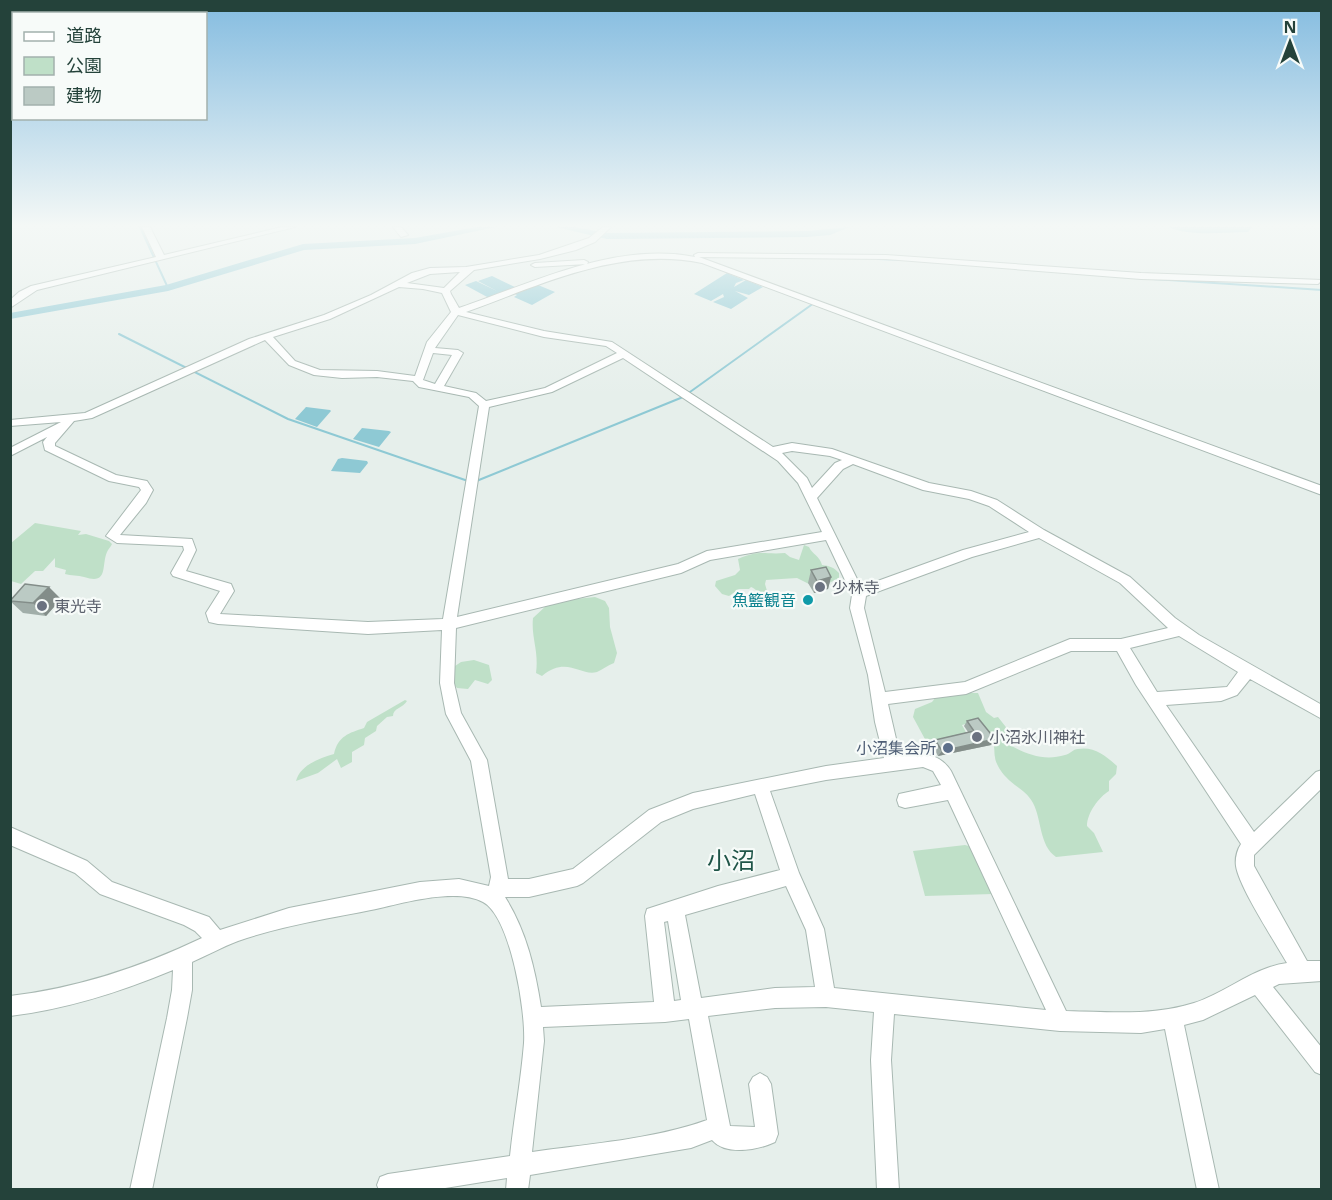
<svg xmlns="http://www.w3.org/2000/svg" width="1332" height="1200" viewBox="0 0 1332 1200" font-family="'Noto Sans','Noto Sans JP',sans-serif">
	<rect width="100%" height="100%" fill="#e6efeb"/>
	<path fill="#bfe0c8" d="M35 523 81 531 78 535 86 534 109 541 112 544C111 547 108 549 107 552 101 566 109 585 84 577 78 575 71 576 65 574L66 570 55 567V558L43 571H35L21 584 11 581V543Z
		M804 545 809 547C812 554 820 556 822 565 830 566 833 567 839 573V578L829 583 809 584 797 578 766 580 765 584 767 591C758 595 758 590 751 587L749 589H739L729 596 722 594 715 586 716 581 735 575 740 570 738 559C760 549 764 555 785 553L790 557 799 560Z
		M595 597 605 601 609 608 610 627 617 653 614 663C608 665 602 670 597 672 581 677 567 655 542 676L536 673C539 651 531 638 533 618L547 605 566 600Z
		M474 660 489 665 492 680 488 684 475 680 468 689 457 688 453 683 452 668 461 662Z
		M967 693H978L986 712 994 718 998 717 1009 731 1010 745C1027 755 1045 761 1065 755 1070 754 1073 749 1078 749 1094 746 1106 756 1117 766L1116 774 1109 781V791C1099 797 1087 813 1087 826L1094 833 1103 852 1056 857C1039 845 1042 820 1033 803 1026 790 1015 787 1006 777 1002 773 995 763 995 757 994 753 995 748 993 743 989 733 977 728 969 723L962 725 968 736 940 742 926 741 913 717 915 709 932 702 936 697Z
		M405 700 407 701C403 708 393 708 393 716L387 717 377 726 376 731 365 738 364 745 352 752V762L341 768 337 759 318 773 296 781C300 765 320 758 334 754 338 736 349 733 364 728L367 722Z
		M965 845 969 846 993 894 925 896 913 851Z"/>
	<path fill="#8ec9d4" d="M1169 227H1252L1248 232C1224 232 1190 237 1169 227Z
		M727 273 744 280 736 283 734 287 746 280 763 287 749 295 735 291 748 298 731 309 713 302 724 297 723 294 711 301 694 294Z
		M492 276 517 288 489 298 465 285 476 281 497 291 478 281Z
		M538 285 555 292 532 305 514 297 517 295 515 294Z
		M306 407 330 410 331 411 317 427 295 419Z
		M362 428 389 431 391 432 379 447 353 439Z
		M342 458 367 461 368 463 360 473 331 471 338 459Z"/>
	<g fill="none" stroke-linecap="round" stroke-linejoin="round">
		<path stroke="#8ec9d4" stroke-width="2" d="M140 227 168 288
			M878 259 901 260
			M1153 279 1322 290
			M119 334 288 419 468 481
			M474 482 683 397 814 303"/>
		<path fill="#8ec9d4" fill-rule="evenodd" d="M477 227H496L415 244 304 250 168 291 10 319V313L166 285 303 244 415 238Z
			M556 227H574L607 233 807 231 850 227 830 235 807 237 607 239Z"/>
		<g stroke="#a8b8b2" stroke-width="2">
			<path id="minor" d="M142 227H150L164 255 282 227H295L37 290 10 308V300L19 292 31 286 156 257Z
				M393 227H401L408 235 401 237Z
				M603 227H611L595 242 576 250 540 259 474 270 450 291 451 294 459 308C532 283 617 241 695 257L694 255 698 253 886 255 1141 273 1322 280 1318 284 1141 279 886 259 699 257 1322 486V495L702 263C620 246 541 285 466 312L544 331 612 342 773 447 792 443 832 449 929 483 971 491 997 500 1044 530 1130 577 1175 618 1199 635 1322 705V719L1250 679 1237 695 1221 701 1166 705 1254 832 1316 772 1322 770V788L1254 855V866L1307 961H1322V981L1279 984 1273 987 1322 1048V1075L1315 1072 1255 995 1203 1020 1184 1025 1219 1190H1197L1165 1029 1141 1033 1060 1031 894 1014 891 1060 899 1190H877L871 1060 874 1012 826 1007 775 1008 708 1016 730 1126 755 1127 749 1084 753 1077 760 1073 767 1077 771 1084 778 1134 775 1142C758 1150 726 1156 712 1140L691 1148 530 1175 528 1190H506L507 1178 433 1190H379L377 1185 380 1177 388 1174 510 1156C514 1118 521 1080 524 1043 526 1013 511 917 483 902 455 887 400 904 371 910 326 919 281 926 238 941 222 947 208 955 192 962V990L187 1018 152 1190H130L167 1018 172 990 173 970C120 992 67 1009 10 1016V996C78 988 141 967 202 938L195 931 184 925 100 894 75 873 10 845V827L87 861 112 882 209 917 220 930 289 908 420 882 459 879 489 886 491 877 471 761 446 714 440 683 442 630 368 634 218 624 209 622 206 613 220 591 173 576 171 573 184 550 183 546 117 543 106 536 141 490 139 487 109 481 45 450 43 442 47 437 10 456V448L61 422 10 426V420L85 413 249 339 324 315 371 295 412 273 430 268 466 267 539 255 589 238ZM460 272 444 288 407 283 430 274ZM399 287 423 289 442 293 451 312 427 342 415 376 377 371 320 370 295 361 273 337 330 319ZM458 315 544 337 606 346 617 353 545 388 486 401 476 393 444 386 463 353 458 350 435 348ZM265 340 289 365 314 375 342 378 377 377 413 381 419 387 469 397 479 406 443 619 368 622 220 614 234 591 231 584 186 571 196 550 192 539 120 535 146 503 153 490 147 481 116 475 55 446V443L74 421 92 418ZM433 353 452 355 435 384 423 380ZM623 358 778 461 798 483 822 532 707 551 678 564 457 617 489 407 552 392ZM792 451 830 456 842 460 835 463 812 488 807 478 782 453ZM853 464 923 490 969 499 989 506 1029 532 963 550 861 587 817 498 843 469ZM1039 538 1120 583 1168 628 1121 639H1070L965 682 885 692 864 608 866 596 972 557ZM826 540 852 595 850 608 868 675 875 722 884 758 826 766 693 793 649 810 573 869 529 879H508L487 760 461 713 454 683 456 628 681 573 710 560ZM1179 636 1238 672 1227 687 1157 692 1130 648ZM1071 651H1117L1136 685 1241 844C1237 850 1235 859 1236 866 1239 887 1275 942 1287 963 1254 967 1226 993 1194 1003 1153 1016 1109 1012 1066 1011L951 771C939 752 920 753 900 756L888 704 966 694ZM923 767 933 771 941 785 899 794 897 800 899 806 905 808 948 800 1046 1010 834 988 824 929 799 873 770 791 826 780ZM755 794 780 870 718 886 647 909 645 916 654 1002 541 1007C535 968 526 930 505 897H529L577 886 583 883 661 822 693 809ZM786 886 806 930 815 987 775 988 701 998 685 915ZM668 921 681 1000 674 1001 664 922ZM689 1019 707 1120C655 1139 588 1144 532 1152L544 1041 543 1027 665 1022Z
				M584 260 588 262 587 264 535 267 531 265 535 263Z"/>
		</g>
		<use href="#minor" fill="#fff" fill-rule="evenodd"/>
	</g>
	<path fill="#a1aea9" d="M811 570 831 577 828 589 814 593 808 583Z
		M61 599 46 616 23 613 10 601V600Z
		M967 721 995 739 991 745 938 756 932 745 935 740 968 732 964 726Z"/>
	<path fill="#838d89" d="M831 577 828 589 814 593 817 581Z
		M49 587 61 599 46 616 33 603Z
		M995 739 991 745 938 756 942 751Z"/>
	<path fill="#bbcac4" stroke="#838d89" stroke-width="1.5" d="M826 567 831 577 817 581 811 570Z
		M25 584 49 587 33 603 10 601Z
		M978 718 995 739 942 751 935 740 974 731 967 721Z"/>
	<linearGradient id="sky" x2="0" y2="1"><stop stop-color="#84bce0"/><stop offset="0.57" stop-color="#f4f8f6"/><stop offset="1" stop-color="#f4f8f6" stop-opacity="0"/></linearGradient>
	<rect width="1332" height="395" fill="url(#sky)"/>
	<g fill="#6b7280" stroke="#f7fbf9" stroke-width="2">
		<circle cx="820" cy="587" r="6"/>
		<circle cx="42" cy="606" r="6"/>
		<circle cx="977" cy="737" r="6"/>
	</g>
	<circle fill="#0f9aa8" stroke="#f7fbf9" stroke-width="2" cx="808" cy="600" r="6"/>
	<circle fill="#5c6f8a" stroke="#f7fbf9" stroke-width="2" cx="948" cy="748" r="6"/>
	<g text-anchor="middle" stroke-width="4.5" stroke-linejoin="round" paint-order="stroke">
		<g font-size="16" fill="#5b616d" stroke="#f7fbf9" text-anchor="start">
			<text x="832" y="593">少林寺</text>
			<text x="54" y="612">東光寺</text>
			<text x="989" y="743">小沼氷川神社</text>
		</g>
		<g font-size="16" fill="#0d838f" stroke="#f7fbf9" text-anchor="end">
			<text x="796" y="606">魚籃観音</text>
		</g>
		<g font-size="16" fill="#4e5e75" stroke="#f7fbf9" text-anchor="end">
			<text x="936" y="754">小沼集会所</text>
		</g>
		<g font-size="24" fill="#1f5548" stroke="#f7fbf9">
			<text x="731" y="869">小沼</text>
		</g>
	</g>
	<rect width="1332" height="1200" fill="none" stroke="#24423a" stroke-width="24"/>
	<rect x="12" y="12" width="195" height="108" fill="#f7fbf9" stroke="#a3b1ad" stroke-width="1.5"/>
	<rect x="24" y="32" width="30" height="9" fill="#ffffff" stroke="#a3b1ad" stroke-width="1.5"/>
	<text x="66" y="42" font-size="18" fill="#24423a">道路</text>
	<rect x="24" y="57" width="30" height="18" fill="#bfe0c8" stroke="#a3b1ad" stroke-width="1.5"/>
	<text x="66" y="72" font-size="18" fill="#24423a">公園</text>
	<rect x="24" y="87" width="30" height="18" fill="#bbcac4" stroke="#a3b1ad" stroke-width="1.5"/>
	<text x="66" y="102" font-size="18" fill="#24423a">建物</text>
	<g transform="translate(1290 42)" stroke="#f7fbf9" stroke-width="4.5" paint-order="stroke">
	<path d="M0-4.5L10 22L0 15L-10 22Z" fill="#24423a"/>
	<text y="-9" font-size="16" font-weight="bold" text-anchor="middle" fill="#24423a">N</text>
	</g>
</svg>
